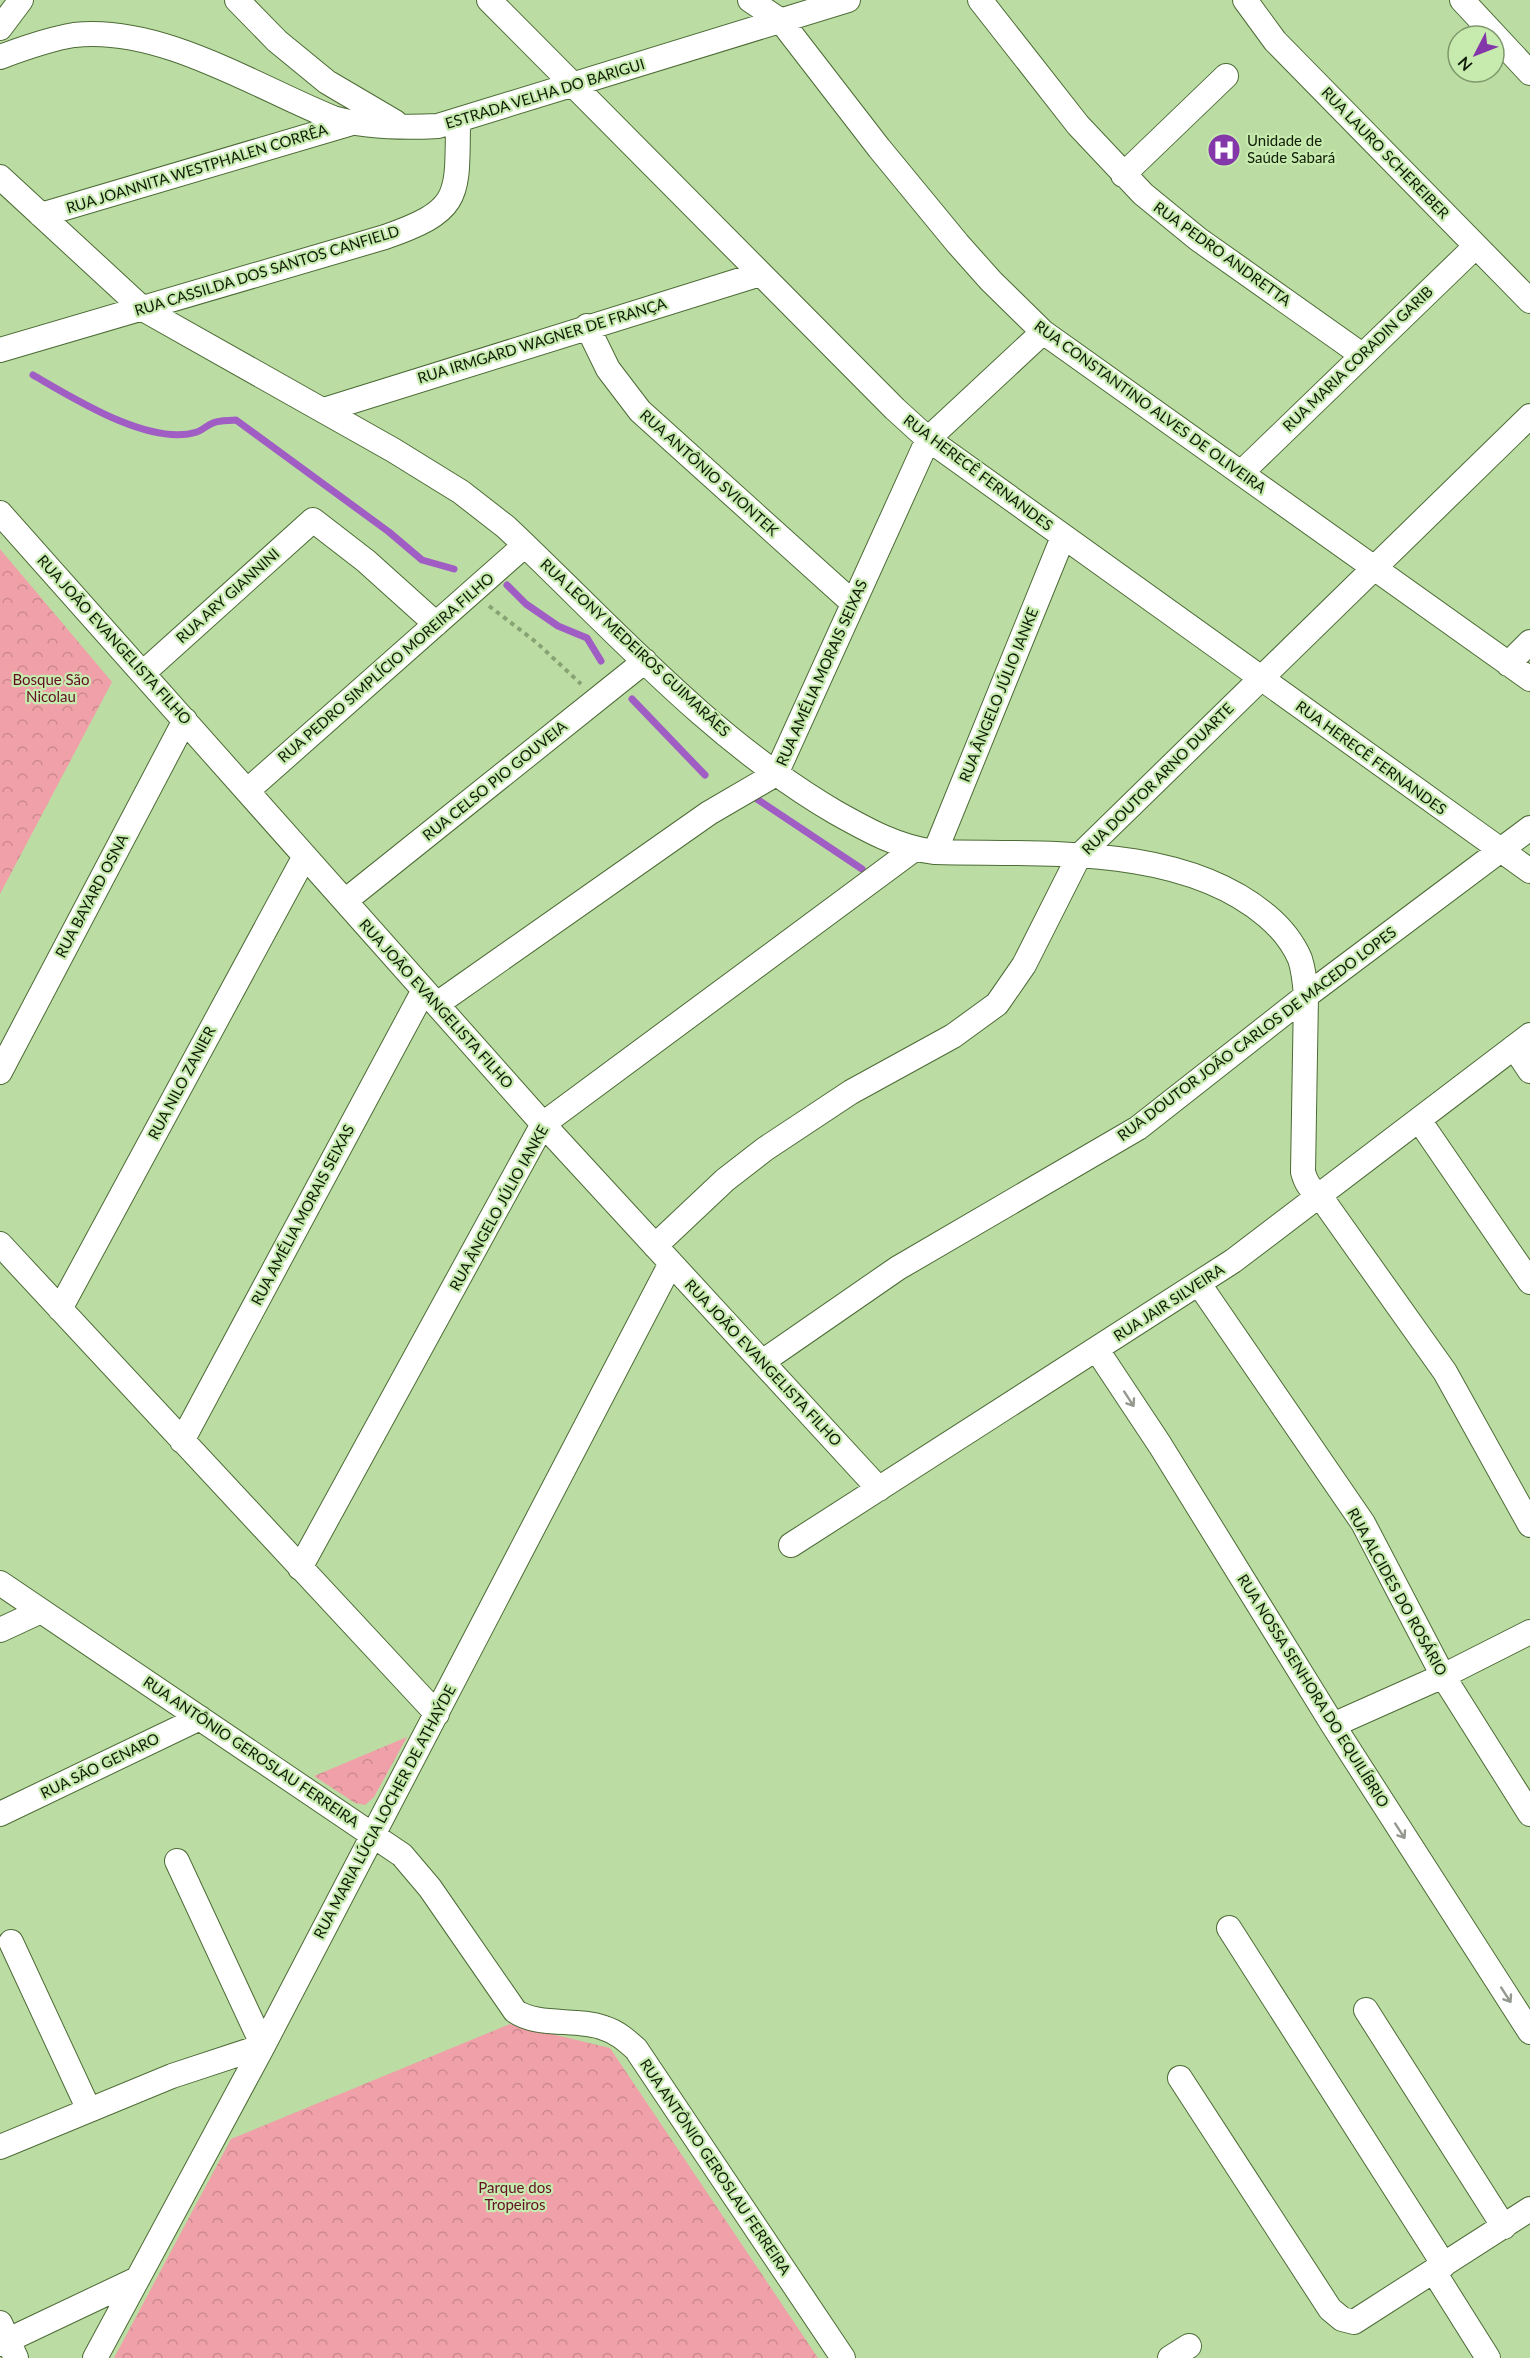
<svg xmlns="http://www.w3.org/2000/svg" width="1530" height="2358" viewBox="0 0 1530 2358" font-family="Lato,sans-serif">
	<defs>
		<pattern id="park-crowns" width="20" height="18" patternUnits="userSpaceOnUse" patternTransform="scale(1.5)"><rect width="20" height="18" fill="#f0a0a8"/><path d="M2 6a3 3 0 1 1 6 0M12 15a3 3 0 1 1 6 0" fill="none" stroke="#cd898f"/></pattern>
	</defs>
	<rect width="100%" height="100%" fill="#bbdda3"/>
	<path fill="url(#park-crowns)" d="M0 549 112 682 0 894Z
		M407 1737 374 1797 365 1805 355 1803 314 1776Z
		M510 2024 610 2048 818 2358H114L231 2139Z"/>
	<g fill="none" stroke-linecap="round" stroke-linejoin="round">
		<path stroke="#a05dc3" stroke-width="7" d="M33 375C73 398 150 447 197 432 203 430 207 425 213 423 220 420 229 421 236 420L389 532 422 560 454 569
			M507 585 526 604 558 626 587 638 601 661
			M632 699 705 775
			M757 799 862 869"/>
		<g stroke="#4d6b36" stroke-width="26">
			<path id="minor" d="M237 0 277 41 327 82 395 122
				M489 0 895 409 928 439 1530 871
				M750 0 781 21 879 148 958 244 991 281 1043 332 1530 679
				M980 0 1078 125 1143 194 1198 239 1362 355
				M1245 0 1275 41 1530 301
				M1462 0 1530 73
				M0 28 21 0
				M0 57C24 48 49 39 74 35 160 25 256 87 333 118 366 127 403 128 438 126L848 0
				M1123 175 1226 76
				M0 177 143 309 393 450 461 492 506 527C611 626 709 738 835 812 867 830 899 848 935 852 1041 855 1181 843 1267 916 1280 927 1293 943 1300 959 1304 971 1305 983 1306 996L1303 1172C1306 1183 1310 1189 1320 1196L1445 1372 1530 1525
				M41 215 352 123
				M587 326 608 369 640 411 853 603
				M0 350 385 237C462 210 457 197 458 122
				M324 410 760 274
				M1241 473 1476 246
				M0 513 543 1124 879 1489
				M1508 664 1530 642
				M143 673 313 520 366 561 436 624
				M247 791 525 545
				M935 852 1063 537
				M345 901 645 661
				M437 1004 709 813 776 774 928 439 1043 332
				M1514 1047 1530 1071
				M0 1072 185 720
				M1419 1120 1530 1282
				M0 1244 437 1714
				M655 1246 725 1180 765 1149 851 1092 953 1036 997 1004 1024 965 1079 856 1530 416
				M1199 1284 1363 1523 1443 1676 1530 1814
				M60 1309 305 856
				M1097 1350 1160 1445 1333 1725 1530 2032
				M762 1362 898 1268 1138 1128 1306 996 1530 828
				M182 1441 424 990
				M791 1545 1233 1261 1530 1035
				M300 1568 543 1124 913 850
				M0 1583 402 1855 430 1888 515 2011C537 2027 578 2018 604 2028 617 2032 626 2040 636 2049L843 2358
				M0 1630 41 1611
				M1333 1725 1443 1676 1530 1632
				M0 1814 200 1718
				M1229 1928 1444 2265
				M11 1942 89 2110
				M1366 2010 1504 2227
				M1180 2078 1330 2309 1342 2319 1354 2322 1530 2209
				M0 2147 172 2076 263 2046 177 1861
				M1434 2272 1488 2358
				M0 2323 16 2358
				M0 2344 137 2279
				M95 2358 263 2046 671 1263
				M1170 2358 1189 2346"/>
		</g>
		<path stroke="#87a374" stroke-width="4" stroke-dasharray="4.5 4.5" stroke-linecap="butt" d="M489 606 536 642 581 684"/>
		<use href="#minor" stroke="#fff" stroke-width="24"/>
	</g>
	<defs><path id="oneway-shaft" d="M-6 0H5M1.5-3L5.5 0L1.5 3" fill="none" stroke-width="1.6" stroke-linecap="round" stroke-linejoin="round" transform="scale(1.5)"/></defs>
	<g stroke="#93998f">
		<use href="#oneway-shaft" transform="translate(1129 1399) rotate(57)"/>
		<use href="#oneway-shaft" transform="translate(1400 1831) rotate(57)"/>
		<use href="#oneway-shaft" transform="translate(1506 1995) rotate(57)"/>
	</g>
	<defs>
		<g id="hospital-disc" transform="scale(1.725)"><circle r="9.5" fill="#8337a8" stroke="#c7eaaf"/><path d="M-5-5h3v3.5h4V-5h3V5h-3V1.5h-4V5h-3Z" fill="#fff"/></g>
	</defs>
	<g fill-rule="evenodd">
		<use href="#hospital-disc" x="1224" y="150"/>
	</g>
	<g text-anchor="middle" stroke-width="4.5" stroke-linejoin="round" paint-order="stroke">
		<g font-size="15" fill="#101c06" stroke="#c7eaaf">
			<text transform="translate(545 94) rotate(-17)" y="5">ESTRADA VELHA DO BARIGUI</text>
			<text transform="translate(1385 153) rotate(46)" y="5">RUA LAURO SCHEREIBER</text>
			<text transform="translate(197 169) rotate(-17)" y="5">RUA JOANNITA WESTPHALEN CORRÊA</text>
			<text transform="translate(1222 254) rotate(36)" y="5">RUA PEDRO ANDRETTA</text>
			<text transform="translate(267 271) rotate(-17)" y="5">RUA CASSILDA DOS SANTOS CANFIELD</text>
			<text transform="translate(542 341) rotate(-17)" y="5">RUA IRMGARD WAGNER DE FRANÇA</text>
			<text transform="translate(1358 359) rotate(-44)" y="5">RUA MARIA CORADIN GARIB</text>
			<text transform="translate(1150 407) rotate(36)" y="5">RUA CONSTANTINO ALVES DE OLIVEIRA</text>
			<text transform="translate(709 473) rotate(42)" y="5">RUA ANTÔNIO SVIONTEK</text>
			<text transform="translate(978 473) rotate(37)" y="5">RUA HERECÊ FERNANDES</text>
			<text transform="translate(228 596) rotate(-42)" y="5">RUA ARY GIANNINI</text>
			<text transform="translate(114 640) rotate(48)" y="5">RUA JOÃO EVANGELISTA FILHO</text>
			<text transform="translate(635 648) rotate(43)" y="5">RUA LEONY MEDEIROS GUIMARÃES</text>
			<text transform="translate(386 668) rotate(-41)" y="5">RUA PEDRO SIMPLÍCIO MOREIRA FILHO</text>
			<text transform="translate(822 673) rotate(-66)" y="5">RUA AMÉLIA MORAIS SEIXAS</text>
			<text transform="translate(999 695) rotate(-68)" y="5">RUA ÂNGELO JÚLIO IANKE</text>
			<text transform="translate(1371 758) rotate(36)" y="5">RUA HERECÊ FERNANDES</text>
			<text transform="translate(1158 779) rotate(-45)" y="5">RUA DOUTOR ARNO DUARTE</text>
			<text transform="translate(495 781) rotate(-39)" y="5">RUA CELSO PIO GOUVEIA</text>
			<text transform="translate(92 896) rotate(-62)" y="5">RUA BAYARD OSNA</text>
			<text transform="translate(436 1004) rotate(48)" y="5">RUA JOÃO EVANGELISTA FILHO</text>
			<text transform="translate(1257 1034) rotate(-37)" y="5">RUA DOUTOR JOÃO CARLOS DE MACEDO LOPES</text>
			<text transform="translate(182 1083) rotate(-62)" y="5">RUA NILO ZANIER</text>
			<text transform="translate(499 1208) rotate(-61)" y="5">RUA ÂNGELO JÚLIO IANKE</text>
			<text transform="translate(303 1215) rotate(-62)" y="5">RUA AMÉLIA MORAIS SEIXAS</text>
			<text transform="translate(1169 1303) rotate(-33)" y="5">RUA JAIR SILVEIRA</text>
			<text transform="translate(763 1363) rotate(47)" y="5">RUA JOÃO EVANGELISTA FILHO</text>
			<text transform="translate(1397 1592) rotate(61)" y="5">RUA ALCIDES DO ROSÁRIO</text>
			<text transform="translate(1313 1691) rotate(58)" y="5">RUA NOSSA SENHORA DO EQUILÍBRIO</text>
			<text transform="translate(251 1752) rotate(34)" y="5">RUA ANTÔNIO GEROSLAU FERREIRA</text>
			<text transform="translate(100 1766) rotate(-26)" y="5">RUA SÃO GENARO</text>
			<text transform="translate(385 1812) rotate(-62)" y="5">RUA MARIA LÚCIA LOCHER DE ATHAÝDE</text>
			<text transform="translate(715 2167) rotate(56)" y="5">RUA ANTÔNIO GEROSLAU FERREIRA</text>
		</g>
		<g font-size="15" fill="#101c06" stroke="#c7eaaf" text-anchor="start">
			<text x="1247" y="146">Unidade de<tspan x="1247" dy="17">Saúde Sabará</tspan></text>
		</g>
		<g font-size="15" fill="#631024" stroke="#c7eaaf">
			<text x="51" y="685">Bosque São<tspan x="51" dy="17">Nicolau</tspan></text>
			<text x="515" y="2193">Parque dos<tspan x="515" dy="17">Tropeiros</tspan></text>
		</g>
	</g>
	<g transform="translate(1476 54) rotate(228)"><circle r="28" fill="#c7eaaf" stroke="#7e986b" stroke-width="1.5"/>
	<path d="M0-4.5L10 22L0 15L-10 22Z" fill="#8337a8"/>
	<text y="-9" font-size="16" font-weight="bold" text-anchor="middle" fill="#101c06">N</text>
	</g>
</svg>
